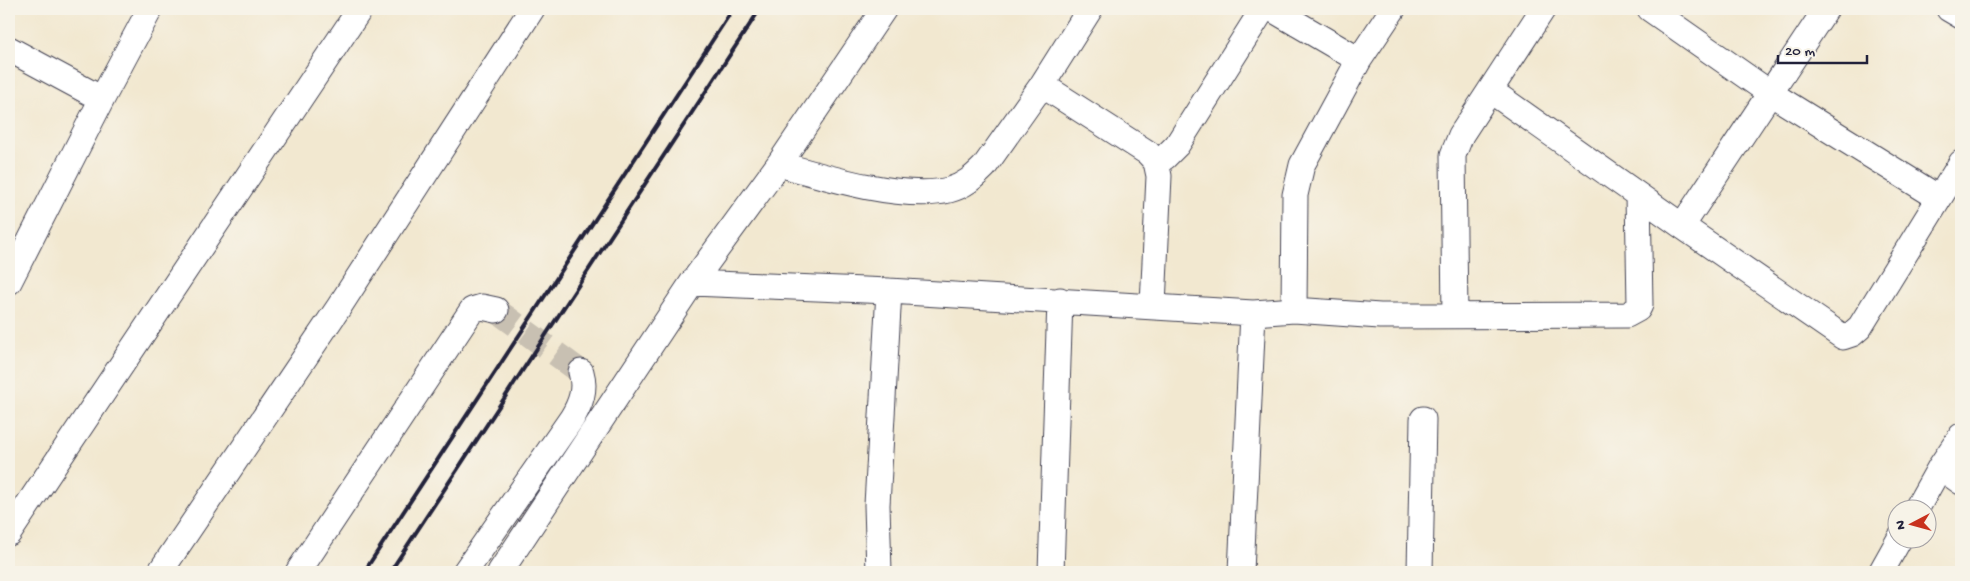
<svg xmlns="http://www.w3.org/2000/svg" width="1970" height="581" viewBox="0 0 1970 581" font-family="'Gochi Hand',sans-serif">
	<rect width="100%" height="100%" fill="#f7f3e8"/>
	<filter id="ink" filterUnits="userSpaceOnUse"><feTurbulence type="fractalNoise" baseFrequency=".02" numOctaves="2"/><feDisplacementMap in="SourceGraphic" scale="10" xChannelSelector="R" yChannelSelector="G"/><feConvolveMatrix kernelMatrix="1 2 1 2 8 2 1 2 1" color-interpolation-filters="sRGB"/></filter>
	<filter id="wash" filterUnits="userSpaceOnUse"><feTurbulence type="fractalNoise" baseFrequency=".0096" numOctaves="4" result="noise"/><feDisplacementMap in="SourceGraphic" scale="20" xChannelSelector="R" yChannelSelector="G"/><feGaussianBlur stdDeviation="1.12" result="paint"/><feColorMatrix in="noise" values="0 0 0 0 0 0 0 0 0 0 0 0 0 0 0 0 0 1.4 0 .05"/><feComposite in="paint" operator="in"/></filter>
	<g filter="url(#wash)">
		<rect width="100%" height="100%" fill="#f2e8d0"/>
	</g>
	<g filter="url(#ink)">
		<g fill="none" stroke-linecap="round" stroke-linejoin="round">
			<path stroke="#c8c0b2" stroke-width="25" stroke-dasharray="25 12" stroke-linecap="butt" d="M496 310 581 372"/>
			<g stroke="#414051" stroke-width="27">
				<path id="minor" d="M1272 9 1359 60
					M1650 9 1770 93 1939 198
					M1949 9 1961 16
					M9 49 102 99
					M1042 85 1148 153 1156 162 1159 176 1153 305
					M1491 91 1682 226 1843 337 1852 334 1860 327 1961 163
					M1156 162 1165 157 1177 145 1263 9
					M779 164C824 177 904 201 949 190 964 186 974 177 984 167L1042 85 1090 9
					M1682 226 1826 9
					M9 282 102 99 150 9
					M692 283 889 291 1253 313 1294 310 1380 316 1627 315 1638 309 1640 305 1638 195
					M1294 310 1295 195 1302 165 1359 60 1393 9
					M1455 315 1453 155 1461 135 1543 9
					M1940 467 1961 482
					M1917 508 1940 467 1961 436
					M9 533 360 9
					M160 572 339 307 532 9
					M298 572 472 310 482 307 496 310
					M465 572 572 418C581 403 586 389 581 372
					M500 572 692 283 779 164 884 9
					M879 572 877 505 889 291
					M1051 572 1060 300
					M1241 572 1253 313
					M1420 572 1423 419
					M1881 572 1900 538"/>
			</g>
			<use href="#minor" stroke="#fff" stroke-width="25"/>
			<path stroke="#22223b" stroke-width="4" d="M364 572 733 9
				M390 572 760 9"/>
		</g>
	</g>
	<rect width="1970" height="581" fill="none" stroke="#f7f3e8" stroke-width="30"/>
	<g transform="translate(1912 524) rotate(264)"><circle r="24" fill="#f7f3e8" stroke="#a29fa3"/>
	<path d="M0-4L9 19L0 12L-9 19Z" fill="#c8321e"/>
	<text y="-8" font-size="14" font-weight="bold" text-anchor="middle" fill="#22223b">N</text>
	</g>
	<path d="M1778 55v8h89v-8" fill="none" stroke="#22223b" stroke-width="2.5"/>
	<text x="1785" y="55" font-size="15" fill="#22223b" stroke="#f7f3e8" stroke-width="4" paint-order="stroke">20 m</text>
</svg>
